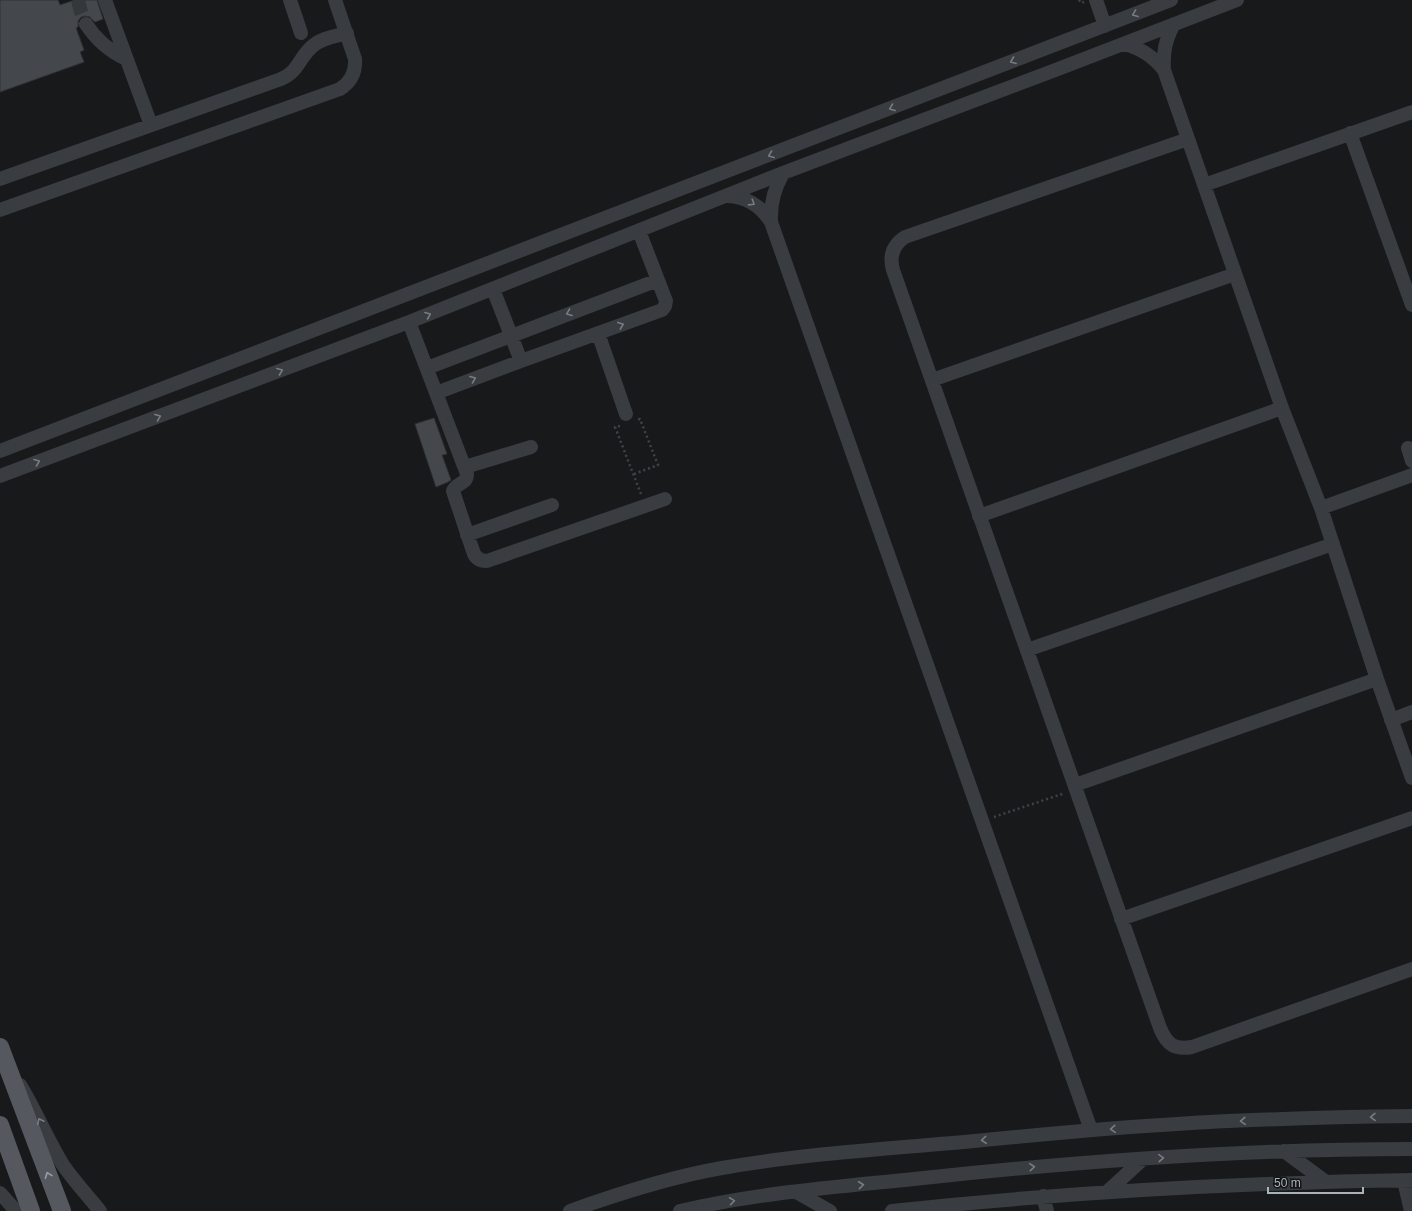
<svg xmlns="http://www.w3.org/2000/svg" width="1412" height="1211" viewBox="0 0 1412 1211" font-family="Arial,sans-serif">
	<rect width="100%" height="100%" fill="#18191b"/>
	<path fill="#44474b" stroke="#323337" d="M0 0H58L60 5 75 0H97L103 19 95 22 90 17 85 16 81 17 78 21V27L76 28 84 50 80 52 84 62 0 92Z
		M434 418 447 454 442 455 451 480 448 482 436 487 415 424Z"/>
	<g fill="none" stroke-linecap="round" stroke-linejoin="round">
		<path stroke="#35383b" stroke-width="14" stroke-dasharray="14 7" stroke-linecap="butt" d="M78 0 81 12 86 24"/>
		<path stroke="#3f4347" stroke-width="2.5" stroke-dasharray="2 3" stroke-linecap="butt" d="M1079 0 1081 3 1084 2
			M620 426 615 427 641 494
			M634 474 658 465 640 419 637 420
			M994 817 1065 793"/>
		<path stroke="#393c40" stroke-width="14" d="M105 0 151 125
			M290 0 301 33
			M1096 0 1105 26
			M86 24C97 41 109 51 126 59
			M1174 24C1165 40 1163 53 1164 70L1282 408 1321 508 1377 679 1412 778
			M1124 44C1141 48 1153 56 1164 70
			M1350 133 1412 305
			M1188 139 905 237C893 245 889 256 893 270L1160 1028C1167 1045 1175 1050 1192 1047L1412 969
			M0 179 281 79C300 71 299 56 314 45 322 38 336 36 347 33
			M1204 185 1412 112
			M728 196C747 197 761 206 771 222L1091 1130
			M0 210 340 89C351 82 356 72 355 59L335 0
			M771 222C770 204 774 189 783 173
			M493 289 521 361
			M409 322 467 474C467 485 456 482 453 491L473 551C475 558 480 561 487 561L665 499
			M598 333 626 414
			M427 368 658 280
			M932 380 1235 274
			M436 393 521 361 662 310 665 306 666 301 639 231
			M1408 448 1412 461
			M0 451 1171 0
			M465 467 531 447
			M0 476 409 322 783 173 1058 69 1237 0
			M1321 508 1412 475
			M979 516 1282 408
			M467 535 552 505
			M1027 650 1333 544
			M1391 720 1412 712
			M1075 785 1377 679
			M1121 919 1412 818
			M20 1085C36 1111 47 1139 63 1165 74 1181 88 1196 100 1211
			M1284 1151 1326 1182
			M1404 1181 1411 1211
			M796 1192 830 1211
			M1107 1192 1143 1159
			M0 1193 16 1211
			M1043 1196 1047 1211
			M570 1211C620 1193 670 1177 722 1168 802 1154 883 1149 964 1142 1035 1135 1106 1128 1177 1124 1255 1119 1334 1117 1412 1116
			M680 1211C756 1193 836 1187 914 1179 1079 1161 1246 1149 1412 1149
			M892 1211C1065 1192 1238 1183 1412 1180"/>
		<path stroke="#55595f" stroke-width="18" d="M0 1047 62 1211
			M0 1125 31 1211"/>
	</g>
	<defs><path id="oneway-chevron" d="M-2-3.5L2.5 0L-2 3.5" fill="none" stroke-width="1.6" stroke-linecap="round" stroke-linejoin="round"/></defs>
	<g stroke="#777d83">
		<use href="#oneway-chevron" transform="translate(1135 14) rotate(159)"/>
		<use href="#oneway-chevron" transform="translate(1013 61) rotate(159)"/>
		<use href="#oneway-chevron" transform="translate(892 108) rotate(159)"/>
		<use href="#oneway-chevron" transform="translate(771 155) rotate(159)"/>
		<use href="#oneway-chevron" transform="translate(752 203) rotate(32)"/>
		<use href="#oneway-chevron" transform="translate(569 313) rotate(159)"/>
		<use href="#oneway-chevron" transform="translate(428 315) rotate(-22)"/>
		<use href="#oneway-chevron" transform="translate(621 325) rotate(-20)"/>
		<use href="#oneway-chevron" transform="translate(280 371) rotate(-21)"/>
		<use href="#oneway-chevron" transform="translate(473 379) rotate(-21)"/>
		<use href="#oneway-chevron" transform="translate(158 417) rotate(-21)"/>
		<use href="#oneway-chevron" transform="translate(37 462) rotate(-21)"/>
		<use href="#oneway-chevron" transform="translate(1373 1117) rotate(179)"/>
		<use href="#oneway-chevron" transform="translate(40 1121) rotate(-116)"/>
		<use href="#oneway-chevron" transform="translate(1243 1121) rotate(177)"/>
		<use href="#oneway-chevron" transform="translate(1113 1129) rotate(176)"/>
		<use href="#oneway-chevron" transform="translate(984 1140) rotate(175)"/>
		<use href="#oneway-chevron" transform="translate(1161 1158) rotate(-3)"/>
		<use href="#oneway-chevron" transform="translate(1032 1167) rotate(-5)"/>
		<use href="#oneway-chevron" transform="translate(861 1185) rotate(-6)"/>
		<use href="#oneway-chevron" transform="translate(732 1201) rotate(-8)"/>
	</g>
	<use stroke="#99a1a8" href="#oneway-chevron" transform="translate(48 1175) rotate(-111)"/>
	<path d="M1268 1187v6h95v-6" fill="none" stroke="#aab3ba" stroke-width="2"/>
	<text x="1274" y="1187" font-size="12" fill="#aab3ba" stroke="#131416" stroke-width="3" paint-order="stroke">50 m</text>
</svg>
